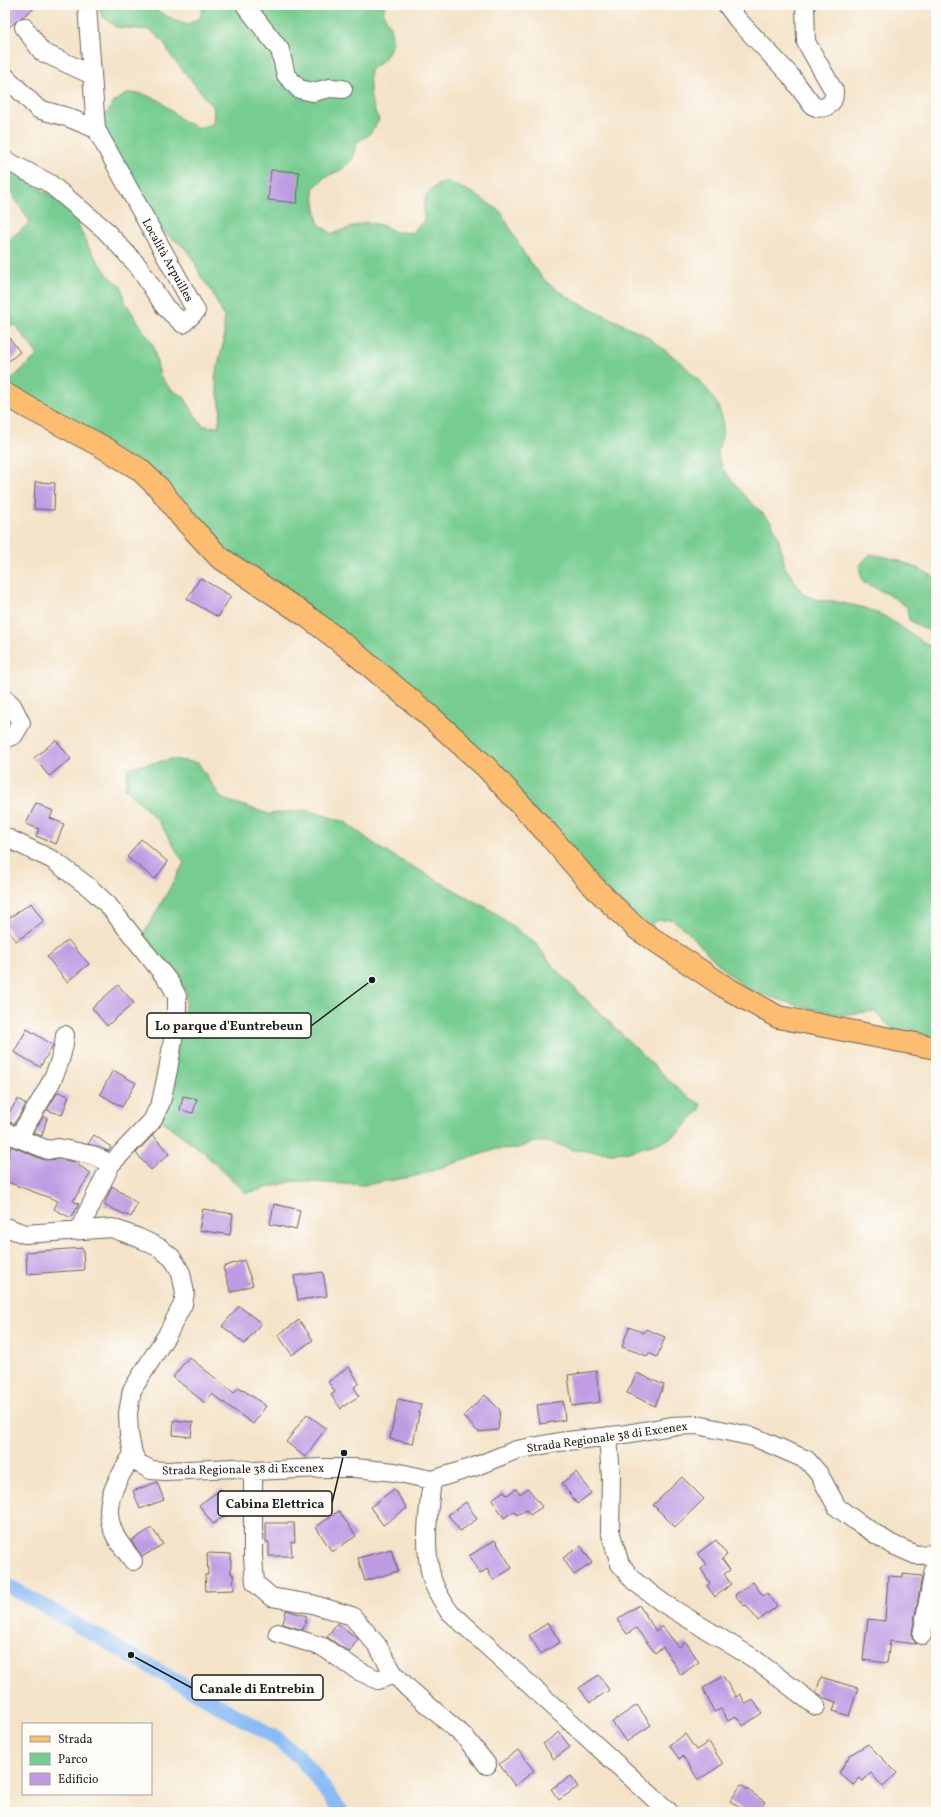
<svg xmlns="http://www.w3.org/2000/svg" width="941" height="1817" viewBox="0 0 941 1817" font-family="Vollkorn,serif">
	<rect width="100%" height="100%" fill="#fdfcf7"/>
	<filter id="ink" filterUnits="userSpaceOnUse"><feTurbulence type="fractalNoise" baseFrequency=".025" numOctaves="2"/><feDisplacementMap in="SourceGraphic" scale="8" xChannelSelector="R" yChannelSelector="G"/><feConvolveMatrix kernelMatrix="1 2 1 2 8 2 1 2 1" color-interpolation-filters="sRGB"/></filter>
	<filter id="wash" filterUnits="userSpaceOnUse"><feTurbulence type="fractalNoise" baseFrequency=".012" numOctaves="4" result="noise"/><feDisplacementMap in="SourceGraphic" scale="16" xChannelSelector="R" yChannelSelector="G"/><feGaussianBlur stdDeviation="0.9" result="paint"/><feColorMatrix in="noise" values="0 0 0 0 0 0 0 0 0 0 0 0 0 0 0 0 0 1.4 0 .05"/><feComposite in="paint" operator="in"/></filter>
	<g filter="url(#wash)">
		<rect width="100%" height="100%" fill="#f4e3c8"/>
		<path fill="#77cd91" stroke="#4a7456" d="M98 5H144L186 25 200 18 204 5H385L383 13 391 29 393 44 384 59 370 70C369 91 370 102 379 120L370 134 356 143 353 159 341 170 325 177 313 189 318 223 332 234 366 222 381 225 396 232 412 233 424 220C423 197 424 191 446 181L473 193 501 212 525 255 545 281 571 299 645 335 683 364 707 389 717 404 723 420 722 437 717 452 722 468 744 495 771 522 778 536 785 567 803 594 818 600 833 601 865 608 884 616 936 650V1040L894 1031 874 1011 841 1015 795 1005 747 989 721 967 686 930 672 919 656 921 649 929 610 894 553 827 215 546 182 505 5 385 38 355 15 325 5 327V246L10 239 30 222 5 183V168L52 196 65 205 75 218 89 248 108 275 121 286 125 302 153 345 160 376 170 389 184 397 193 412 203 426 218 427 221 410 215 377 224 340V317L211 290 201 277 194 261 184 247 157 227 107 137 104 117 114 102 128 93 143 94 159 100 183 121 198 128 213 124 214 108 171 56 163 41 150 30 116 27 102 16Z
			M870 554C893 557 915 566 936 578V633L925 629 909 620 907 607 893 597 863 582 859 566Z
			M171 759 198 763 222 799 269 814 306 810 345 822 381 849 494 912 536 944 555 969 654 1066 685 1095 701 1104 699 1111 679 1132 665 1141 628 1152 613 1153 574 1150 550 1142H534L518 1148 497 1149 416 1176 364 1185 294 1181 246 1193 201 1150 161 1120 182 1025 187 992 142 937 184 863 159 822 125 788 128 768Z"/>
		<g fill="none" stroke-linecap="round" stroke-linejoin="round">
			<path stroke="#89bbf6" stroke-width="15" d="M5 1584 276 1738 299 1757 312 1772 341 1812"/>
		</g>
		<g id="blocks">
			<path fill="#bf9be4" d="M5 5H38L5 30Z
				M271 170 299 172 297 203 268 200Z
				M5 332 20 352 5 364Z
				M35 482 55 483 54 510 34 509Z
				M200 578 231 596 218 617 187 599Z
				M56 740 71 759 49 776 34 758Z
				M36 803 53 811 50 818 64 824 56 844 36 836 39 829 26 824Z
				M141 839 168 862 155 879 127 857Z
				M31 903 44 922 16 941 5 925V921Z
				M68 940 89 964 67 982 47 957Z
				M118 985 134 1003 107 1026 92 1008Z
				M27 1029 53 1045 40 1067 14 1052Z
				M113 1070 136 1083 122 1107 100 1094Z
				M58 1092 69 1096 62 1115 47 1110Z
				M183 1096 197 1099 193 1113 180 1110Z
				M18 1099 26 1104 14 1124 5 1119Z
				M44 1116 47 1118 42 1136 33 1133Z
				M94 1135 111 1147 108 1151 88 1144Z
				M153 1135 169 1154 151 1170 136 1153Z
				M11 1146 44 1160 58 1159 73 1162 91 1173 73 1201 79 1204 71 1218 54 1209 58 1201 5 1181V1164L6 1165Z
				M112 1186 137 1203 131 1217 104 1205Z
				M274 1204 300 1210 296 1230 270 1224Z
				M203 1209 233 1214 230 1235 199 1230Z
				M83 1248 84 1270 27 1274 26 1252Z
				M244 1260 253 1285 231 1292 223 1267Z
				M323 1272 327 1296 298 1300 294 1276Z
				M239 1306 261 1323 245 1344 222 1326Z
				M299 1320 313 1340 292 1355 278 1335Z
				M629 1327 644 1333 646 1329 665 1337 657 1357 649 1353 647 1356 622 1347Z
				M189 1357 234 1393 239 1387 266 1406 253 1424 212 1394 205 1403 173 1377Z
				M349 1367 359 1383 354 1387 359 1396 344 1406V1405L341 1409 331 1395 335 1392 328 1382Z
				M596 1371 600 1402 572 1406 568 1375Z
				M637 1373 664 1385 655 1406 627 1393Z
				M485 1395 500 1410 498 1430 478 1432 463 1416Z
				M398 1399 421 1404 413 1444 390 1439Z
				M563 1401 565 1420 540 1424 537 1405Z
				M307 1414 326 1428 305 1457 286 1442Z
				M174 1420 193 1422 191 1437 173 1435Z
				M576 1472 591 1493 577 1504 562 1483Z
				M682 1477 704 1499 675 1527 653 1505Z
				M157 1482 164 1500 140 1509 133 1491Z
				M528 1488 542 1507 530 1515 526 1510 517 1515 514 1511 504 1518 492 1499 504 1491 507 1495 516 1489 520 1494Z
				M221 1489 235 1508 213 1524 199 1505Z
				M394 1489 407 1508 383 1525 370 1507Z
				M466 1502 477 1519 460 1531 448 1515Z
				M339 1511 356 1536 332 1552 316 1527Z
				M266 1523H294L295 1542H291L292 1556H269V1542H266Z
				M152 1528 163 1544 142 1557 131 1541Z
				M495 1540 512 1568 493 1580 487 1569 480 1574 469 1556Z
				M716 1540 727 1555 722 1559 730 1570 724 1574 731 1584 715 1597 707 1586 710 1583 701 1569 706 1565 698 1553Z
				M581 1546 592 1563 574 1575 563 1558Z
				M391 1549 398 1571 365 1581 358 1558Z
				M207 1553 231 1554V1574H233L234 1590 206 1591 205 1575H208Z
				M903 1574 922 1576 912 1633V1639L917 1644 890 1641 887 1663 863 1660 868 1619 885 1621 888 1576 903 1577Z
				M753 1582 763 1596 767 1593 777 1606 758 1621 746 1605 744 1606 735 1595Z
				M639 1605 656 1631 662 1626 679 1647 686 1642 699 1662 681 1675 663 1647 655 1653 636 1628 627 1634 617 1620Z
				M286 1610 307 1616 303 1630 283 1624Z
				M337 1623 358 1639 349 1652 327 1637Z
				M548 1623 560 1642 541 1654 529 1635Z
				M599 1675 609 1690 590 1703 579 1688Z
				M723 1676 736 1697 740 1694 746 1704 753 1700 762 1713 743 1726 736 1716 728 1721 721 1709 714 1712 703 1688Z
				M821 1677 858 1688 849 1716 833 1711 836 1702 822 1697 816 1693Z
				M637 1705 651 1725 626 1742 612 1722Z
				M559 1732 570 1747 554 1759 543 1744Z
				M685 1734 696 1750 709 1742 723 1764 698 1780 683 1756 679 1759 669 1745Z
				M868 1744 897 1773 883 1787 871 1773 863 1781 860 1778 853 1785 839 1773 850 1755Z
				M518 1750 534 1771 515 1786 499 1764Z
				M571 1776 578 1787 559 1800 551 1789Z
				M741 1785 765 1802 758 1812H746L730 1801Z"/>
		</g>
	</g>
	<g filter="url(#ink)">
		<use href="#blocks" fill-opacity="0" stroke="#686258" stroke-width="1"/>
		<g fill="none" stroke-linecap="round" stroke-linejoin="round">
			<g stroke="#686258" stroke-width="20">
				<path id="minor" d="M245 5 280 50 286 75 299 89 313 92 330 88 343 89
					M727 5 738 20 790 75 812 105C824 112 835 104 834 91L806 42 805 5
					M24 27 42 52 92 75
					M5 76 38 109 67 117 96 129
					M5 160 49 183 104 229 138 266 165 307 183 324 196 311 96 129 87 5
					M5 699 12 705 21 723 14 735 5 739
					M5 837 53 860 90 888 108 905 170 983 177 996V1015L168 1070 161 1102 152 1121 111 1164 79 1230
					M5 1131 18 1138 48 1150 58 1148 92 1155 111 1164
					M18 1138C37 1105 62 1074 65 1035
					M5 1227 25 1234 112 1228 139 1238 160 1248 172 1258 176 1264 181 1273 185 1293 183 1304 167 1335 132 1390 128 1413 129 1434 133 1454 138 1463 151 1470 165 1471 235 1468 253 1471 322 1468H355L395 1472 432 1480 474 1467 516 1450 559 1442 620 1435 672 1426 697 1425 754 1437 807 1460 819 1474 837 1507 857 1522 891 1544 916 1555 936 1554
					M608 1436 611 1477 610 1531 620 1564 634 1581 663 1603 753 1658 816 1706
					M133 1454C118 1480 100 1502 114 1533 118 1543 127 1552 133 1561
					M253 1471V1557L255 1583 271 1597 312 1604 352 1616 377 1645 394 1674 378 1680 357 1670 323 1647 278 1633
					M432 1480C428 1513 423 1547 432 1579 435 1590 442 1600 448 1610L669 1812
					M922 1635 936 1559
					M394 1674 409 1689 465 1737 487 1765"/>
			</g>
			<g stroke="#686258" stroke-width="24">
				<path id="major" d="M5 394 29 408 103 447 139 469 159 488 180 515 219 557 308 617 346 646 424 711 486 767 549 835 590 883 636 928 725 987 778 1017 936 1048"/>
			</g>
			<use href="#minor" stroke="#fff" stroke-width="18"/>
			<use href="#major" stroke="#fcbd6f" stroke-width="22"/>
		</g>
	</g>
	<g text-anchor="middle" stroke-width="3.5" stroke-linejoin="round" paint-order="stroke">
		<g font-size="12" fill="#1c1c1c" stroke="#fdfcf7">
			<text transform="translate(168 260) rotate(61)" y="4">Località Arpuilles</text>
			<text transform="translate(607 1437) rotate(-8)" y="4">Strada Regionale 38 di Excenex</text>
			<text transform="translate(243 1469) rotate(-1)" y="4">Strada Regionale 38 di Excenex</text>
		</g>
	</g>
	<path fill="none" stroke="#1c1c1c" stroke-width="1.5" d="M372 980L311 1026M344 1453L332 1503M131 1655L192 1688"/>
	<g fill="#1c1c1c" stroke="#fdfcf7" stroke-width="1.5">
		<circle cx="372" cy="980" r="4"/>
		<circle cx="344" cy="1453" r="4"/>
		<circle cx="131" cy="1655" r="4"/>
	</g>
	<g fill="#fdfcf7" stroke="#1c1c1c" stroke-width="1.5">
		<rect x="147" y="1013" width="164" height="25" rx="4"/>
		<rect x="218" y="1491" width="114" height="25" rx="4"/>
		<rect x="192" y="1675" width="131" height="25" rx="4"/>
	</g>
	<g font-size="13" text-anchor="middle" font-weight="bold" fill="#1c1c1c">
		<text x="229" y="1030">Lo parque d'Euntrebeun</text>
		<text x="275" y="1508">Cabina Elettrica</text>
		<text x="257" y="1693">Canale di Entrebin</text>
	</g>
	<rect width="941" height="1817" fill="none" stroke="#fdfcf7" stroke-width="20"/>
	<rect x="22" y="1723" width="130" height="72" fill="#fdfcf7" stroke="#a3a29f"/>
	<rect x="30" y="1736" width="20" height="6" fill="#fcbd6f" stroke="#a3a29f"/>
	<text x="58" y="1743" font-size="12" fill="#1c1c1c">Strada</text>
	<rect x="30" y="1753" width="20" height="12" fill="#77cd91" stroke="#a3a29f"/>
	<text x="58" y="1763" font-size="12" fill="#1c1c1c">Parco</text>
	<rect x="30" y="1773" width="20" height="12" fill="#bf9be4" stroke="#a3a29f"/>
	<text x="58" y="1783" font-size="12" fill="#1c1c1c">Edificio</text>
</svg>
